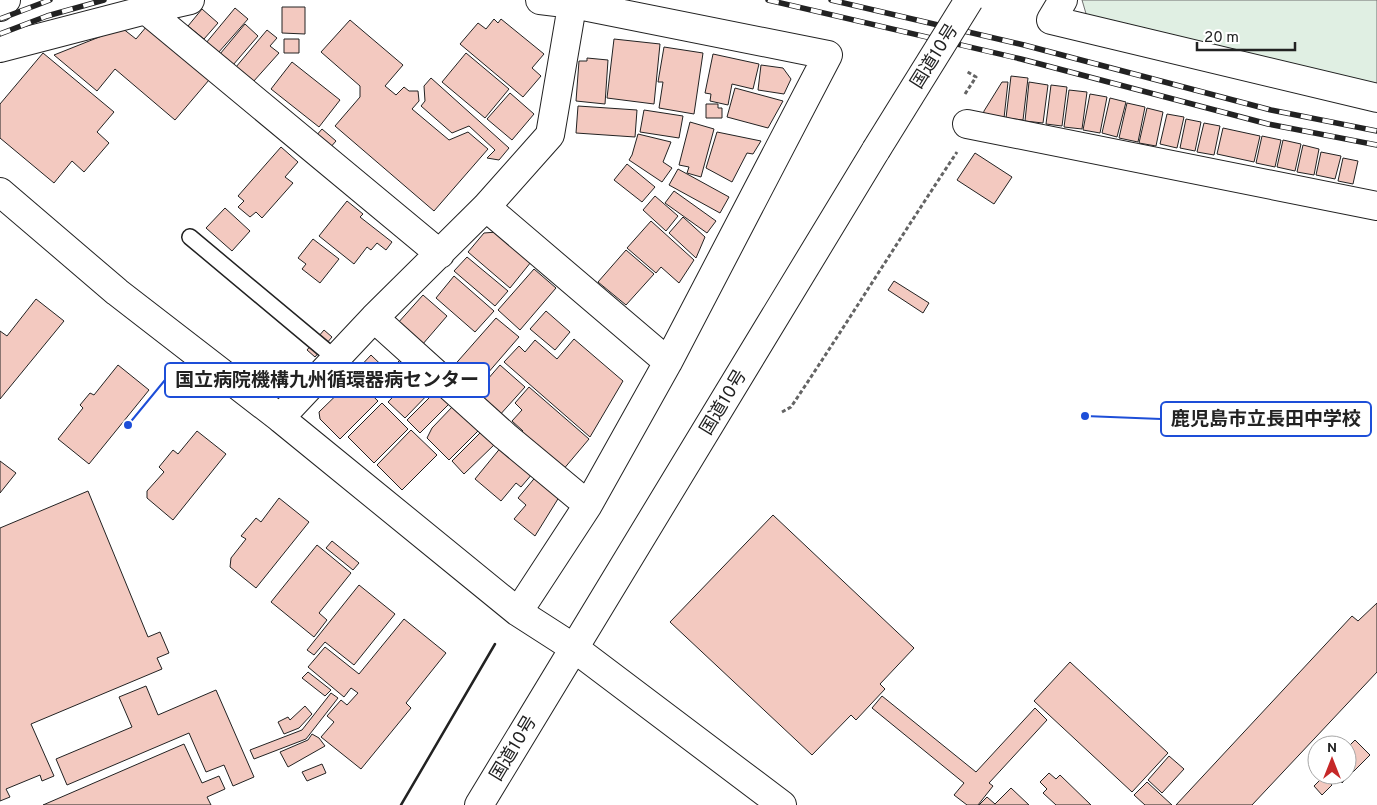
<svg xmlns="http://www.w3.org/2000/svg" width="1377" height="805" viewBox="0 0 1377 805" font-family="Overpass,'Noto Sans JP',sans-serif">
	<rect width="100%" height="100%" fill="#fff"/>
	<path fill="#e0efe3" stroke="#6f6f6f" d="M1082 0H1377V86L1087 17Z"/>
	<path fill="#f3c9c0" stroke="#222" d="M282 7H305V34L282 33Z
		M235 8 248 19 218 53 206 43Z
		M202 9 218 23 204 39 188 26Z
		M494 19 498 23 501 19 544 54 532 68 541 76 523 97 460 44 478 23 486 29Z
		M350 20 403 65 385 86 396 95 404 87 409 91H418L419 101 412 109 449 140 468 132 488 149 434 211 335 126 360 97V86L321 52Z
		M245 24 258 36 233 65 220 54Z
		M147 26 209 80 175 120 115 69 97 91 54 55 122 28 136 39Z
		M267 30 277 38 270 46 279 53 253 82 236 67Z
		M284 39H299V53H284Z
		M614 39 660 44 654 104 607 98Z
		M664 47 703 53 694 114 659 108 663 82H658Z
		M43 53 114 112 97 132 109 143 84 172 72 161 54 183 0 138V104Z
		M466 53 509 89 485 118 442 82Z
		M713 54 759 64 753 89 732 84 728 105 710 101 711 94 705 93Z
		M587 58 608 60 605 104 576 101 579 61H587Z
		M292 62 340 100 319 127 271 89Z
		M761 65 783 68 791 79 784 94 758 90Z
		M1011 76 1028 78 1023 120 1006 118Z
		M431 78 509 148 499 160 487 158 495 150 469 126 452 133 421 106 425 101 424 86Z
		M1002 82H1008L1004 118 983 115 984 111Z
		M1029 82 1048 85 1043 123 1025 121Z
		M1051 85 1067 87 1062 126 1046 124Z
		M735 88 783 101 768 128 727 117Z
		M1069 90 1087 92 1082 129 1064 127Z
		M510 93 534 114 512 140 487 119Z
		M1090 94 1107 97 1100 133 1083 130Z
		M1110 98 1126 102 1117 137 1102 133Z
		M1127 103 1145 107 1138 142 1119 138Z
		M706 104H718V108H722V118H706Z
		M578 106 637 110 635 137 576 133Z
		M1147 108 1163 112 1156 146 1139 143Z
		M644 110 683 116 679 138 640 132Z
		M1167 114 1184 117 1177 148 1160 144Z
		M1186 119 1201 122 1195 151 1180 148Z
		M690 122 714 129 701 177 687 173 689 167 679 165Z
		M1204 123 1220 126 1214 155 1197 152Z
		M1223 128 1260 136 1254 162 1217 154Z
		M322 129 336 141 329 149 315 137Z
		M717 132 761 141 753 154 747 153 732 182 706 168Z
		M638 134 671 142 663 162 672 168 662 182 629 160 632 155Z
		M1262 136 1281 140 1275 167 1256 163Z
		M1283 140 1301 144 1295 171 1277 167Z
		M1303 145 1319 149 1314 175 1297 172Z
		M281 147 298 162 285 177 293 183 262 218 256 212 250 217 238 207 244 201 238 196Z
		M1321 152 1341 156 1335 179 1316 175Z
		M975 153 1012 177 994 204 957 180Z
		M1343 158 1358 161 1353 184 1338 181Z
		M627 164 655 187 642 202 614 180Z
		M678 169 729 197 720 213 669 185Z
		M674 191 716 221 707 233 665 203Z
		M655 196 678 216 666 231 643 210Z
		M347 201 363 214 360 217 392 242 386 250 377 243 371 250 367 247 354 264 319 236Z
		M225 208 250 231 232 251 206 228Z
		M683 217 705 237 696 258 669 233Z
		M651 221 694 260 679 283 661 267 656 273 627 248Z
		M497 232 531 262 510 288 468 252 484 233Z
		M313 239 339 259 320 283 302 269 306 264 298 258Z
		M626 250 654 274 626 305 598 282Z
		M467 257 508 291 495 306 454 271Z
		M534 269 556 288 520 330 498 310Z
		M454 276 494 311 475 332 436 298Z
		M894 281 929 303 923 313 888 290Z
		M423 295 447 316 422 345 397 324Z
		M36 299 64 321 0 399V331L7 336Z
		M546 311 570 332 555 350 530 329Z
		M496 318 519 337 474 389 451 369Z
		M324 330 332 337 315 357 307 350Z
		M574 339 623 381 590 437 504 362 519 346 525 352 535 340 557 359Z
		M371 355 397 380 382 396 356 371Z
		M404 356 411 363 400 374 393 367Z
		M118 365 149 390 89 464 58 439 83 408 80 405 90 393 94 395Z
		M500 365 525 387 498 417 474 395Z
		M418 371 435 387 405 418 388 402Z
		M354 378 378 401 340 439 320 419 319 412Z
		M529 387 589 439 562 471 520 434 523 431 512 421 522 410 515 403Z
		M437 390 450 403 420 433 407 420Z
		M382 403 408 429 374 463 348 437Z
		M454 405 479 430 449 460 427 438 432 428Z
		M411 430 437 455 402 490 377 465Z
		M483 430 496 443 464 474 452 461Z
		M197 431 226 454 173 520 147 498V491L164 472 159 467 173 450 178 454Z
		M502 446 533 473 521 487 516 483 501 501 475 479Z
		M0 461 16 473 0 493Z
		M538 474 561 494 535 536 514 519 526 505 518 498Z
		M88 491 148 637 160 632 169 653 157 658 162 669 31 724 54 776 42 781 40 775 6 789 10 797 0 801V528Z
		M279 498 309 522 256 588 230 567 231 558 246 539 241 536 256 518 261 522Z
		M773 515 914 648 880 684 885 689 856 720 851 715 812 755 670 622Z
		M332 541 359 563 353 570 326 548Z
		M317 545 351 573 319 613 327 620 314 637 271 602Z
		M359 585 395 614 354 665 325 642 314 655 307 650Z
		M1377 603V672L1252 805H1176L1352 616 1358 621Z
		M404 619 446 653 406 703 411 708 361 769 321 737 334 722 327 716 341 700 347 705 358 693 351 688 344 697 308 667 325 647 359 674Z
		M1070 662 1168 753 1132 792 1034 701Z
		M308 672 331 690 325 696 302 678Z
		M146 686 158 715 216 690 254 777 233 786 224 765 206 772 189 733 67 785 56 759 132 727 119 697Z
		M331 693 338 698 306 739 254 759 250 750 302 730Z
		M882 696 976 772 1035 708 1047 720 989 783 993 786 978 805H967L954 795 964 783 872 708Z
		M305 706 312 714 299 728 284 734 278 722 288 717 290 720Z
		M312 734 319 738 325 746 288 767 280 752 308 740Z
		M1355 740 1370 755 1342 783 1334 775H1347V748Z
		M184 744 202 783 219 776 225 789 207 797 211 805H43Z
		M1169 756 1184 769 1162 793 1148 780Z
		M322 764 326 773 307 781 302 772Z
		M1049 773 1056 779 1060 775 1091 805H1056L1043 793 1047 789 1040 782Z
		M1324 776 1332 785 1322 795 1314 786Z
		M1147 782 1172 805H1145L1134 795Z
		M1011 788 1029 805H979L987 797 995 804Z"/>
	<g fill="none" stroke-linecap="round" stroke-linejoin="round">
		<g stroke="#222" stroke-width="18">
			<path id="lane" d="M190 237 336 359"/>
		</g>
		<g stroke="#222" stroke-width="30">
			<path id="street" d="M1063 0 1051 20 1377 98
				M146 10 440 254
				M0 48 146 10 190 0
				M967 124 1377 206
				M0 192 117 292 280 418 518 612 574 648
				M486 207 668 362
				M374 318 505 436 588 505
				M280 418 374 318 486 207 550 135 573 0
				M518 612 588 505 668 362 828 55 573 4 540 0"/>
		</g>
		<g stroke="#222" stroke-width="30">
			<path id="secondary" d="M0 7 6 0
				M574 648 782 805"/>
		</g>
		<g stroke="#222" stroke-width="30">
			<path id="highway" d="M479 805 876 150"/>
		</g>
		<path stroke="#646464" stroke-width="3" stroke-dasharray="4 2.5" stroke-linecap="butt" d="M965 94 976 77 966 71
			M782 412 791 407C848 322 901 236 957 152"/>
		<use href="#lane" stroke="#fff" stroke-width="15"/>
		<use href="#street" stroke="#fff" stroke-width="28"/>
		<use href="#secondary" stroke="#fff" stroke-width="28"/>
		<use href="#highway" stroke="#fff" stroke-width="28"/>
		<g stroke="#222" stroke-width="5.5">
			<path id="rail" d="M768 0 1021 59 1268 124 1377 145
				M831 0 1024 45 1271 110 1377 131
				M0 19 50 0
				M0 34 47 16 104 0"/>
		</g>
		<use href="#rail" stroke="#fff" stroke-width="4" stroke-dasharray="11" stroke-linecap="butt"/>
		<g stroke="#222" stroke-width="30" stroke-linecap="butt">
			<path id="highway-bridge" d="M876 150 969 0"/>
		</g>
		<use href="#highway-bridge" stroke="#fff" stroke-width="28"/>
		<path stroke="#222" stroke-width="2.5" d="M401 805 495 644"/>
	</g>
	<g text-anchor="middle" stroke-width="4" stroke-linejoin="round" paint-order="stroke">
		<g font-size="18" fill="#222" stroke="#fff">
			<text transform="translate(934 56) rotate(-58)" y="6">国道10号</text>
			<text transform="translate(723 402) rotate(-59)" y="6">国道10号</text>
			<text transform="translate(513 748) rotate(-59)" y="6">国道10号</text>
		</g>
	</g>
	<path fill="none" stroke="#1d4ed8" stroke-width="2" d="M128 425L165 380M1085 416L1161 419"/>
	<g fill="#1d4ed8" stroke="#fff" stroke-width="2">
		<circle cx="128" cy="425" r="5"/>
		<circle cx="1085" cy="416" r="5"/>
	</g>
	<g fill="#fff" stroke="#1d4ed8" stroke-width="2">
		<rect x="165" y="363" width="324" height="34" rx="5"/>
		<rect x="1161" y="402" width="210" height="34" rx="5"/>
	</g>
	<g font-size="19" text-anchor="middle" font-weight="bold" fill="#222">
		<text x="327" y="386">国立病院機構九州循環器病センター</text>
		<text x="1266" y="425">鹿児島市立長田中学校</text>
	</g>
	<g transform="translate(1332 760)"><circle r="24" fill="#ffffff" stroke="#a7a7a7"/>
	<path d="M0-4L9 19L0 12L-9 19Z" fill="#c62828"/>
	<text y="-8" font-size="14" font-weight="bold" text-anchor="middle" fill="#222222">N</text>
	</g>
	<path d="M1197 42v8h98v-8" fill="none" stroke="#222222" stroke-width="2.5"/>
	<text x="1204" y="42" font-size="15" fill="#222222" stroke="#ffffff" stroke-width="4" paint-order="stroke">20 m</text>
</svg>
